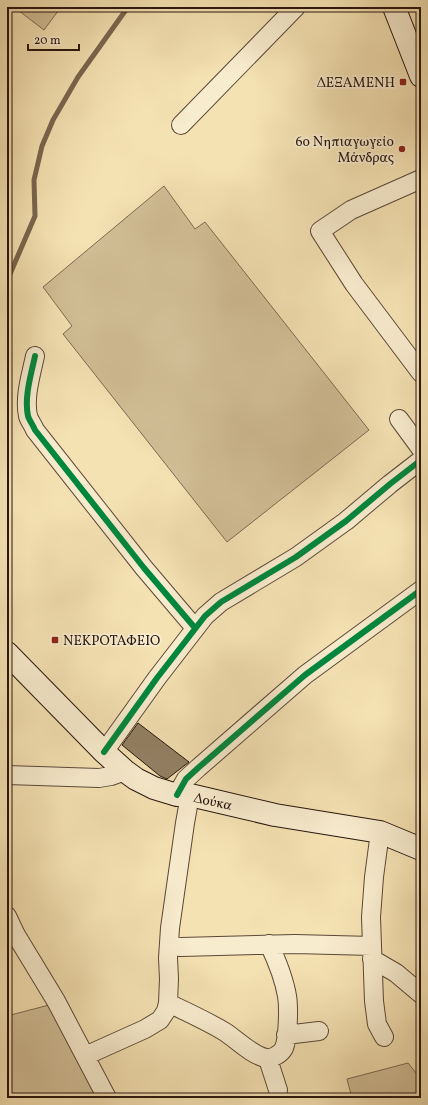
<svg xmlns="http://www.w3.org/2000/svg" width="428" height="1105" viewBox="0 0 428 1105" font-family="Vollkorn,serif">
	<rect width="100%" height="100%" fill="#f5e2b3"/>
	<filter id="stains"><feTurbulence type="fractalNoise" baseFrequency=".005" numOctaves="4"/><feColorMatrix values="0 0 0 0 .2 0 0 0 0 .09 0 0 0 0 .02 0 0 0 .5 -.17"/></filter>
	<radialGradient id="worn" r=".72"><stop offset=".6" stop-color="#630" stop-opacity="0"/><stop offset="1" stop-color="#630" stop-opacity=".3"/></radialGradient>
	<path fill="#d2bf97" stroke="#7d6a52" d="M14 7H61L44 30Z
		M164 186 195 229 205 222 369 430 227 542 63 334 72 326 43 287Z
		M49 1005 98 1098H7V1016Z
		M408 1063 421 1079V1098H352L347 1079Z"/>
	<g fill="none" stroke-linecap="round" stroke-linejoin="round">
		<path stroke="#79664f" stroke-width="5" d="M7 281 35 216 34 180 42 146 53 120 78 77 128 7"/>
	</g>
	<path fill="#938064" stroke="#28150e" d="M138 723 189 762 167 779 160 776 122 745Z"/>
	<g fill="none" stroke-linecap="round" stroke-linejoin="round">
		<g stroke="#5b4837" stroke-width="20">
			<path id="street" d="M181 125 296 7
				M421 179 351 210 320 231 354 284 421 373
				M35 356C31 375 24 397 28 416 29 420 33 425 35 430L144 568 195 628
				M399 419 421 449
				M104 752 157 678 205 616 221 602 296 557 346 521 390 484 421 460
				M7 775 99 778 111 776 125 771
				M177 795 186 779 198 768 305 675 421 590
				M380 832 374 877 371 917 374 1001 377 1024 384 1037
				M7 916 16 935 56 1001 107 1098
				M169 946 181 947 295 944 372 946
				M372 959 396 973 421 994
				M168 1003C187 1012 207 1021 225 1032 236 1039 253 1056 266 1058 272 1059 281 1054 284 1048 288 1038 289 1008 287 996 284 978 277 961 269 944
				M286 1035 319 1031
				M85 1056 145 1029 160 1020 166 1011 168 1003 169 979 168 958 170 928 185 823 190 795
				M268 1059 278 1090"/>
		</g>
		<g stroke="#28150e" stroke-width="24">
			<path id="secondary" d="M394 7 421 76
				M7 653 104 752 125 771 136 779 154 788 177 795H190L275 815 380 832 421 849"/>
		</g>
		<use href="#street" stroke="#f8ecce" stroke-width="18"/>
		<use href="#secondary" stroke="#f8ecce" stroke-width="22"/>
		<g stroke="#f8ecce" stroke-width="8">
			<path id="cycleway" d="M35 356C31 375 24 397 28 416 29 420 33 425 35 430L144 568 195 628
				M104 752 157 678 205 616 221 602 296 557 346 521 390 484 421 460
				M177 795 186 779 198 768 305 675 421 590"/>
		</g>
		<use href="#cycleway" stroke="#00873e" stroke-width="6"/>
	</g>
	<g fill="#8f2418" stroke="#f8ecce" stroke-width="1.5">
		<rect x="399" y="78" width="8" height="8" rx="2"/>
		<circle cx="402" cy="149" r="4"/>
		<rect x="51" y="636" width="8" height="8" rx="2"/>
	</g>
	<g text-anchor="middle" stroke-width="3.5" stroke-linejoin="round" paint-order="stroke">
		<g font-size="14" fill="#28150e" stroke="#f8ecce" text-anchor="end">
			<text x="395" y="87">ΔΕΞΑΜΕΝΗ</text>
			<text x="394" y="146">6ο Νηπιαγωγείο<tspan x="394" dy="16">Μάνδρας</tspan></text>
			<text x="63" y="645" text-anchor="start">ΝΕΚΡΟΤΑΦΕΙΟ</text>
		</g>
		<g font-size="14" fill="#28150e" stroke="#f8ecce">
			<text transform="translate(213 801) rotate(12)" y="5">Δούκα</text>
		</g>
	</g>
	<rect width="428" height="1105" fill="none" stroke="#f5e2b3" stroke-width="24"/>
	<rect x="8" y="8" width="412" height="1089" fill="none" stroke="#28150e" stroke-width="2"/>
	<rect x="12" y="12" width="404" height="1081" fill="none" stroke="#28150e"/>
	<path d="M28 44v6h51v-6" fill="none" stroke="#28150e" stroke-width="2"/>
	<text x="34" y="44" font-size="12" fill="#28150e" stroke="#f8ecce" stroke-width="3" paint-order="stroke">20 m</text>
	<rect width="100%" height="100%" filter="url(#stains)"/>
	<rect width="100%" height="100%" fill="url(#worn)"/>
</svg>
